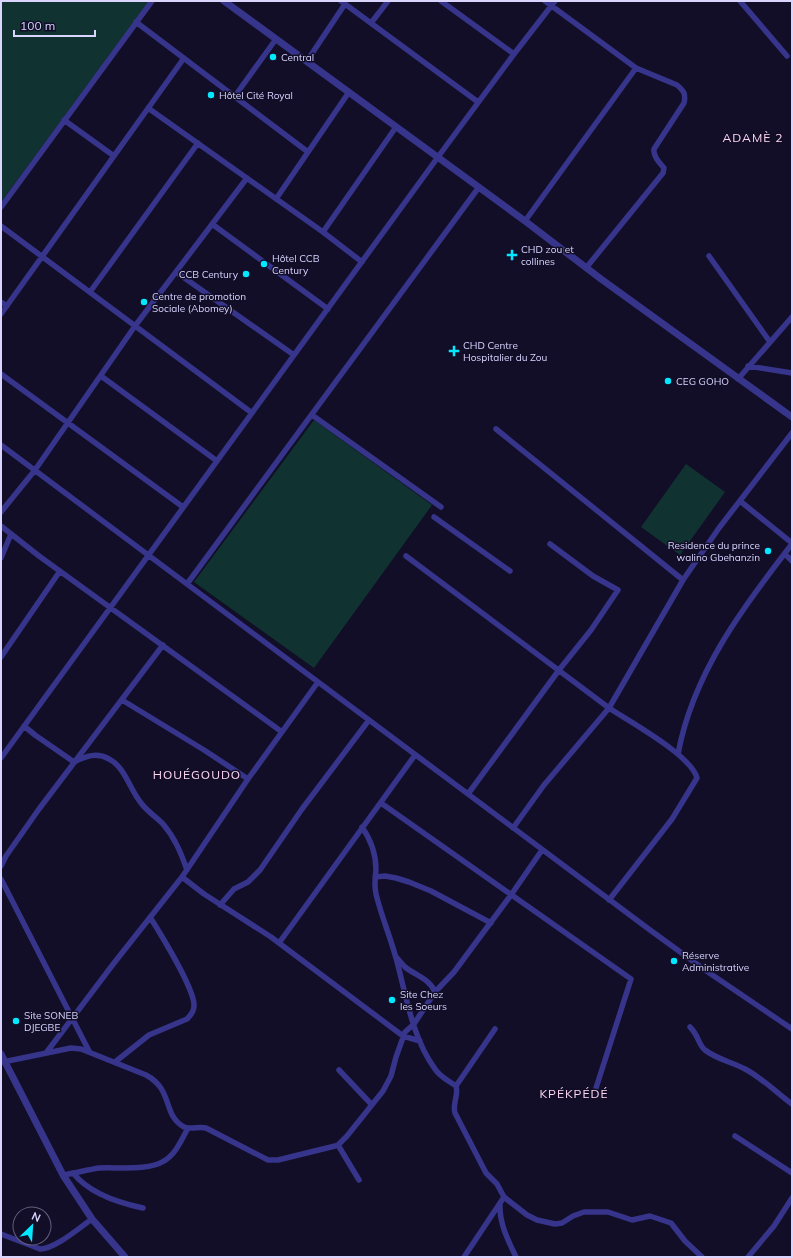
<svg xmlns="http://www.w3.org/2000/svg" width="793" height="1258" viewBox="0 0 793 1258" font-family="Mulish,sans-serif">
	<rect width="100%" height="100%" fill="#120e28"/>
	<path fill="#103331" d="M1 1H149L1 202Z
		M314 420 432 505 314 668 194 582Z
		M686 464 725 492 680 555 641 527Z"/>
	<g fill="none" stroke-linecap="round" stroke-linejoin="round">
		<path stroke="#37358b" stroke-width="5.5" d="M341 1 478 102
			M441 1 514 54
			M545 1 636 68 677 85C684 91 686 94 684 103L654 149C653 156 659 162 664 168L663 173 586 268
			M740 1 787 56
			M136 22 308 152
			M371 23 388 1
			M307 61 345 4
			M235 96 276 39
			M148 108 323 232 362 262
			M64 120 114 156
			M276 199 349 92
			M1 207 152 1
			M525 221 636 68
			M212 224 328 309
			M1 226 252 413
			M323 232 396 127
			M709 256 770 342
			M176 272 294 355
			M90 292 198 143
			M1 302 7 306
			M1 314 184 58
			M748 366 792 373
			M1 374 183 507
			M101 376 217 461
			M738 379 792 317
			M312 415 441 507
			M496 429 683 580
			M1 445 650 930 705 970 792 1029
			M740 501 792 543
			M1 512 35 470 135 326 247 178
			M434 517 510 571
			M1 526 39 556 282 732
			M785 554 792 561
			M406 556 609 708 544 785 513 828
			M1 558 11 534
			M187 584 479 187
			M1 657 60 571
			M122 700 204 750 248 779
			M24 726 35 735 74 762C86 756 97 752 109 759 125 767 130 790 141 803 147 811 156 817 163 824 175 838 181 853 187 870
			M678 754C693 673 743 607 792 544
			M1 758 438 157 514 54 555 1
			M468 794 559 670 591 630 618 590 593 576 550 544
			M381 803 631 979 596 1088
			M362 827C371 840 376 853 376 870 375 878 374 885 376 894 381 915 390 936 396 958 406 994 412 1038 435 1069 440 1077 449 1081 456 1086 459 1095 452 1104 455 1113L486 1173 497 1184 504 1197 509 1201 527 1215 537 1220 555 1224 562 1223 573 1216 584 1212H608L632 1220 650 1216 671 1223 685 1241 702 1257
			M1 866 6 856 39 809 163 645
			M182 877 204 894 271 937 403 1036 420 1041
			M375 877 385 876 396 878 409 882 431 891 491 923
			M1 879 89 1051
			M609 900 672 819 697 778C691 755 630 722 609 708L683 580 719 528 792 433
			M220 905 234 889 248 882 260 870 302 809 369 720
			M279 943 415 755
			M396 957C399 960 402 964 405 967 416 976 429 978 435 992
			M690 1027C699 1036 698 1044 705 1050 716 1059 732 1062 745 1069 762 1078 776 1092 792 1104
			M46 1053 114 963 182 877 248 779 318 682
			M3 1062 71 1048 81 1049 146 1075C174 1090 162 1115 184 1127 191 1130 199 1126 206 1128L268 1160H278L335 1146 338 1145 347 1136 383 1091 391 1076 396 1057 405 1032 414 1024 435 992 454 972 511 895 542 850
			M115 1062 149 1035 187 1019C191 1015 194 1011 194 1006 195 990 160 933 150 917
			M339 1070 372 1105
			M456 1086 495 1029
			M735 1136 792 1173
			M338 1145 359 1180
			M73 1173C89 1193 119 1203 143 1208
			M63 1175C75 1173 87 1170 99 1168 119 1167 148 1171 164 1161 176 1154 182 1139 188 1128
			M500 1204C499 1223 508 1240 516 1257
			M1 1234 40 1249C55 1249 79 1228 92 1219
			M464 1257 504 1197
			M748 1257 774 1226 792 1198"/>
		<path stroke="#37358b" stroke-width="7" d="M224 1 525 221 601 279 792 417
			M1 1054 63 1175 92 1219 125 1257"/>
	</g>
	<g fill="#01e8ff" stroke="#120e28" stroke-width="1.5">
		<circle cx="273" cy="57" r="4"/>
		<circle cx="211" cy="95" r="4"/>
		<path d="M510 249h4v4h4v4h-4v4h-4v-4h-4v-4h4z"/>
		<circle cx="264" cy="264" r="4"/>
		<circle cx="246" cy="274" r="4"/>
		<circle cx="144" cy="302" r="4"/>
		<path d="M452 345h4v4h4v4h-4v4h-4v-4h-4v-4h4z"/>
		<circle cx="668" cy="381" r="4"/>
		<circle cx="768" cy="551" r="4"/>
		<circle cx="674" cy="961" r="4"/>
		<circle cx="392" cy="1000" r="4"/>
		<circle cx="16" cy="1021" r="4"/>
	</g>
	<g text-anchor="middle" stroke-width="3" stroke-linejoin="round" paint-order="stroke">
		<g font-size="10" fill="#d9d5ff" stroke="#120e28" text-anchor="start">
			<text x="281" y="61">Central</text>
			<text x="219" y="99">Hôtel Cité Royal</text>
			<text x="521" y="253">CHD zou et<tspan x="521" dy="12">collines</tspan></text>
			<text x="272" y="262">Hôtel CCB<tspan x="272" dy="12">Century</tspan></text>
			<text x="238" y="278" text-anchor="end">CCB Century</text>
			<text x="152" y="300">Centre de promotion<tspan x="152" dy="12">Sociale (Abomey)</tspan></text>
			<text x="463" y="349">CHD Centre<tspan x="463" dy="12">Hospitalier du Zou</tspan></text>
			<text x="676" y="385">CEG GOHO</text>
			<text x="760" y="549" text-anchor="end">Residence du prince<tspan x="760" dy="12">walino Gbehanzin</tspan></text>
			<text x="682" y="959">Réserve<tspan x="682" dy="12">Administrative</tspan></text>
			<text x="400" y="998">Site Chez<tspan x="400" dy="12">les Soeurs</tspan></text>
			<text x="24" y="1019">Site SONEB<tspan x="24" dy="12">DJEGBE</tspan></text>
		</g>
		<g font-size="12" letter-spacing="1" fill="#ffd7f1" stroke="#120e28">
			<text x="753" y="142">ADAMÈ 2</text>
			<text x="197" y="779">HOUÉGOUDO</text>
			<text x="574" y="1098">KPÉKPÉDÉ</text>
		</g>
	</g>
	<rect width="793" height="1258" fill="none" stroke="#d9d5ff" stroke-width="4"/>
	<g transform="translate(32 1226) rotate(25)"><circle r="19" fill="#120e28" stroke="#625e7e"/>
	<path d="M0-3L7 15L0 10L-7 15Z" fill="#01e8ff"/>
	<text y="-6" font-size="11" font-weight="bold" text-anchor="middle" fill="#d9d5ff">N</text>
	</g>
	<path d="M14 30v6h81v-6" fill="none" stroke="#d9d5ff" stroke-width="2"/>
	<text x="20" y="30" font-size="12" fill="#d9d5ff" stroke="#120e28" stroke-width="3" paint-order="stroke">100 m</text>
</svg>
